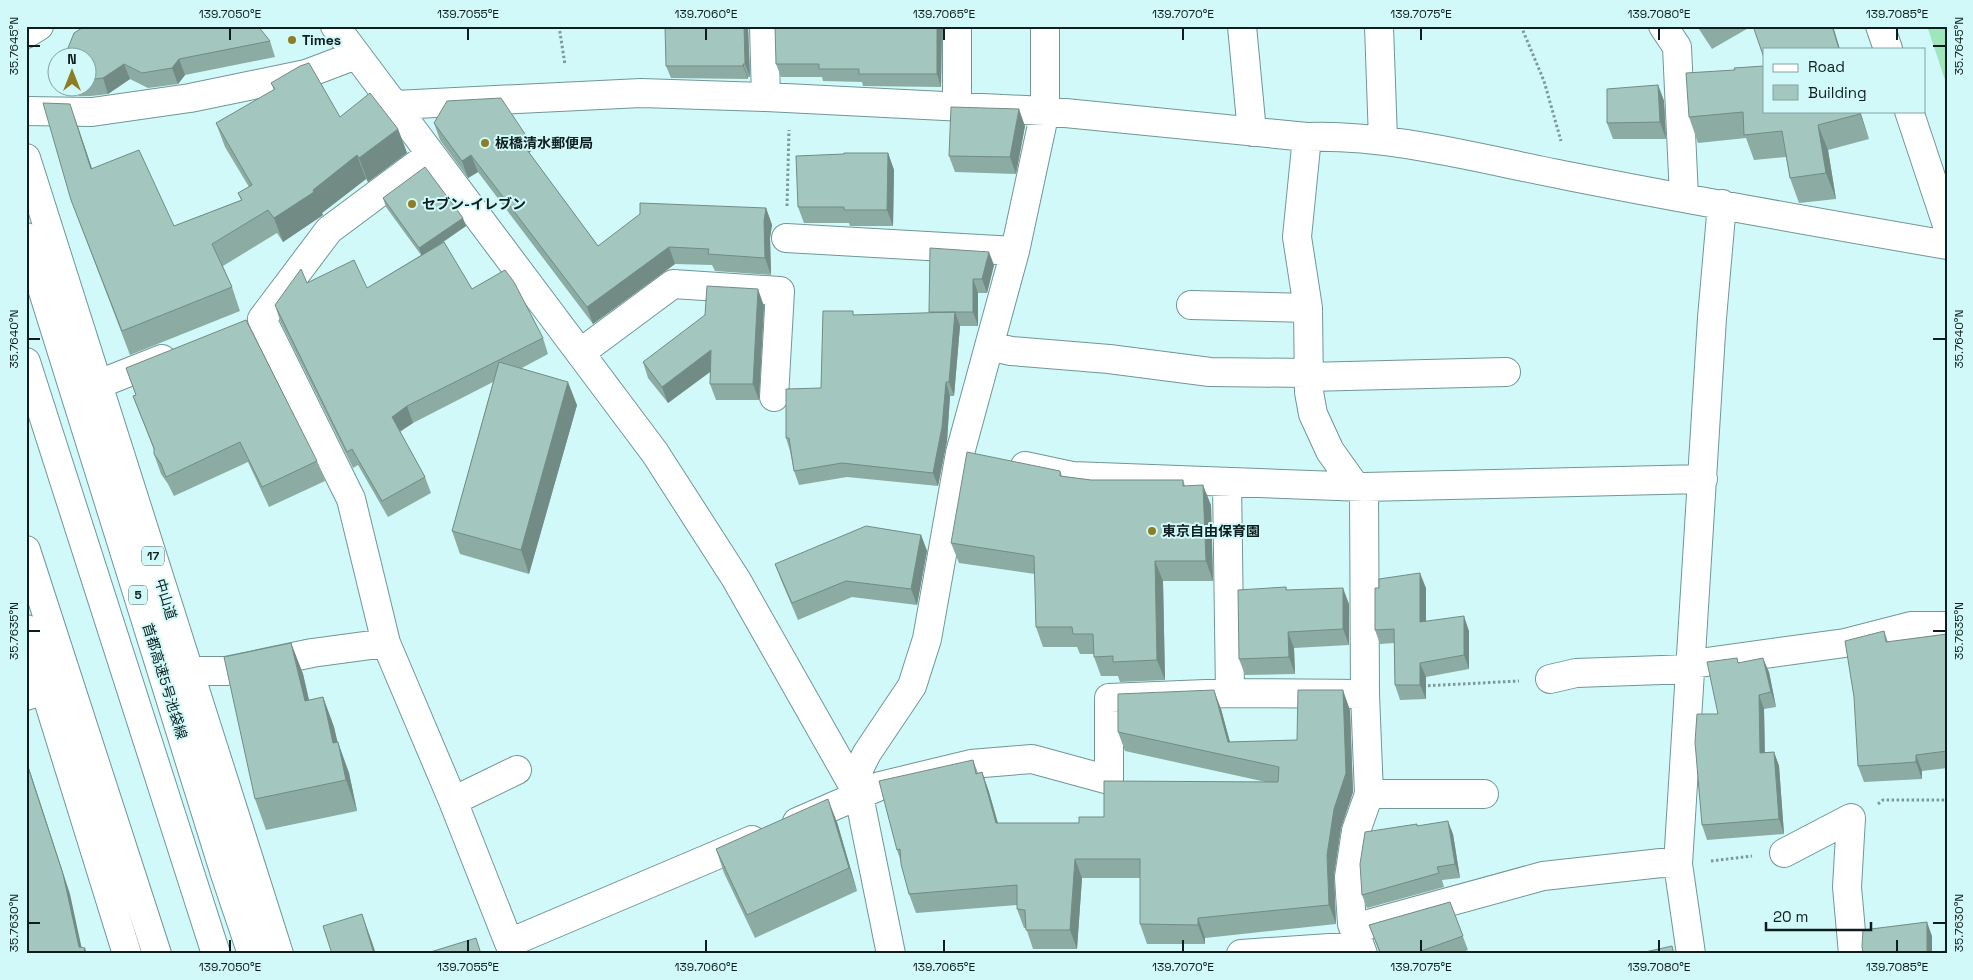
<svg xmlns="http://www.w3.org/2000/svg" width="1973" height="980" viewBox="0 0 1973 980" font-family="'Space Grotesk','Noto Sans JP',sans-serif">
	<rect width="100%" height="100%" fill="#d1f9f9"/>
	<path fill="#9fe6bc" d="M1927 26H1947V86Z"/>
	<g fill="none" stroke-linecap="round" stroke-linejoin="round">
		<g stroke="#709696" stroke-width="30">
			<path id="minor" d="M335 26 655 453 736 579 859 796 891 954
				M764 26 766 97
				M957 26V108
				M1242 26 1252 132
				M1379 26 1383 140
				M1663 26 1677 47 1684 197
				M1880 26 1888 49
				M26 34 39 26
				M395 105 641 93 766 97 1045 111 1307 137C1392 134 1484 160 1568 176 1694 201 1820 223 1947 245
				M26 111 92 112 190 98 306 74 356 55
				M1909 111 1947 225
				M1307 137 1297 237 1308 308 1309 392 1313 414 1330 451 1355 486
				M431 154 329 230 262 319 351 499 386 643 453 801 509 943 752 840
				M786 238 1015 251
				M1191 305 1308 308
				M989 346 1011 351 1109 359 1210 372 1307 373
				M580 353 673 284 780 291 774 397
				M1308 377 1506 372
				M99 384 162 359
				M1025 466 1072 476 1364 487 1703 479
				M1227 482 1230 693
				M1692 664 1845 643 1911 626H1947
				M189 671H226L312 653 386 643
				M1550 679 1576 673 1691 669
				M26 696 45 690
				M1369 794H1484
				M859 796V769L867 753 912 686 927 639 960 453 1015 251 1045 111V26
				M453 801 517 770
				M797 822 880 786 971 764 1032 759 1109 780V698L1230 693 1365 694
				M1784 853 1851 818 1847 887 1853 954
				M1355 931 1372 923 1543 876 1661 863 1678 864
				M1241 954 1359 946
				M1363 954 1352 924 1349 877 1356 831 1369 794 1365 694 1364 487
				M1691 954 1678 864 1712 318 1722 204"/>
		</g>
		<g stroke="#709696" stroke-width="30">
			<path id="highway" d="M26 158 279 954
				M26 237 225 874 252 954
				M26 362 216 954
				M26 550 157 954
				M26 629 127 954"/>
		</g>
		<path stroke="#7d9a9a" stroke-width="3" stroke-dasharray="2.5 2.5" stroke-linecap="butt" d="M559 26 565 65
			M1521 26 1544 81 1561 141
			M787 206 789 130
			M1423 686 1519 681
			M1878 804 1883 800H1947
			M1711 861 1752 856"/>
		<use href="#minor" stroke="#fff" stroke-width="28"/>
		<use href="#highway" stroke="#fff" stroke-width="28"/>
	</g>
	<path fill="#8caba3" d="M748 26 750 77H748V79L671 78 666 66Z
		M942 26 941 87 863 86 862 82 823 81 822 77H781L776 64Z
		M1697 26H1752L1712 49Z
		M270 41 275 57 185 75 178 84 148 88 130 79 108 94 91 96H79L73 88H88V58Z
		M1735 70 1764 111H1860L1869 139 1828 150 1836 199 1799 203 1790 178 1786 157 1754 160 1746 138 1698 143 1689 117Z
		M271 83 340 117 398 129 407 153 368 182 366 179 322 213 323 215 283 242 277 233 223 266 232 287 240 311 130 355 71 200 78 127 92 169 174 226 241 200 238 193 249 187 225 147 216 123 274 90Z
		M1658 85 1664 101 1666 139H1613L1607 123Z
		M434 123 525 134 531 151 529 153 598 246 766 208 772 225 770 238 771 275 715 271 712 265 675 264 593 324 478 172 468 178 440 140Z
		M1025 126 1016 174 955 172 949 156Z
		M888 153 894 170 893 226H850L849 223H804L798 207Z
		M383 198 466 226 442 243 472 289 543 338 548 354 520 369 577 405 529 574 460 554 452 531 493 382 413 423 400 432 425 477 431 493 388 517 358 465 353 468 280 321 275 305 307 283 367 288 421 255 386 207Z
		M930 248 994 265 987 293H978V326H960L954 396H950L947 441 938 486 847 477 799 485 794 471 790 451 786 438 821 388 854 315 930 313Z
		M764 306 759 400H716L710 384V371L668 403 648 378 643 362Z
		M126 368 317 461 325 481 269 507 248 462 174 496 168 484 161 474 154 454V450L133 396 136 395Z
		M1060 471 1062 476 1091 480H1183L1185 486 1211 505 1213 581H1163L1165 680 1120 682 1118 676H1101L1094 657V654H1080L1077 647H1043L1036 627 1035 574 959 563 951 543Z
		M921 535 927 551 917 605 852 597 798 620 781 580 775 564Z
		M1286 587 1287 590 1349 604V645L1294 648 1295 674 1245 675 1239 659Z
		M1426 588V621L1469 631V669L1426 677V699L1400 700 1395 685 1394 643 1380 644 1375 630Z
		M1884 631 1888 642 1947 634V768L1922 771V779L1864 782 1858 766Z
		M291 643 303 674 309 700 323 697 334 727 337 742 349 773 357 811 266 830 255 799Z
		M1739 663 1769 672 1776 707 1764 709 1765 752H1774L1779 766 1784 834 1707 840 1702 825 1718 714Z
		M1221 709 1230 742 1297 740 1350 710 1353 792 1341 828 1334 875 1336 924 1205 938V944H1147L1140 924V878H1082L1077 949H1033L1026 928H1024L1017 909V905L916 913 909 894 900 859 897 850 973 760 978 773 982 772 989 792 998 823H1079L1104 817 1266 782 1125 751 1118 732Z
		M837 822 857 891 755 938 724 873 716 849Z
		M1418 826 1453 834 1460 878 1442 880 1444 887 1367 908 1362 895Z
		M1450 902 1468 950 1458 954H1380L1369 925Z"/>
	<path fill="#728b85" d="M744 26H748L750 77 745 64Z
		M937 26H942L941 87 937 74Z
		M1832 26H1833L1840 49H1839Z
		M179 59 185 75 178 84 172 68Z
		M124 64 130 79 108 94 103 78Z
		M743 64 748 77V79L743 66Z
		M1658 85 1664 101 1666 139 1660 122Z
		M70 104 78 127 100 192 91 169Z
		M1019 109 1025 126 1016 174 1010 157Z
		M1859 111H1860L1869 139Z
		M1818 125 1828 150 1836 199 1826 173Z
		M398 129 407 153 368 182 359 158Z
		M525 134 531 151 525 156 519 139Z
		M888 153 894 170 893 226 887 210Z
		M357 155 366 179 322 213 323 215 283 242 274 218 313 190Z
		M471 155 478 172 468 178 462 161Z
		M766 208 772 225 770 238 771 275 765 258 764 221Z
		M463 218 466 226 422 256 419 248Z
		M669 247 675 264 593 324 587 307Z
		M989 252 994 265 987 293 982 279Z
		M973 279 978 293V326L973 312Z
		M758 289 764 306 759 400 753 384Z
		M955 312 960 326 954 396 949 382Z
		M711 350 717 367 668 403 662 387Z
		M568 382 577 405 529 574 521 550Z
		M946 382 950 396 947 441 938 486 933 473Z
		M407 406 413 423 397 433 392 417Z
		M1203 485 1211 505 1213 581 1206 561Z
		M921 535 927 551 917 605 911 589Z
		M1155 561 1163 581 1165 680 1157 660Z
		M1420 573 1426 588V636L1420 622Z
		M1343 588 1349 604V645L1343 629Z
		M1464 616 1469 631V669L1464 655Z
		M1288 632 1294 648 1295 674 1289 657Z
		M291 643 303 674 316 731 305 701Z
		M1763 658 1769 672 1776 707 1771 692Z
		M1420 663 1426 677V699L1420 685Z
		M1214 690 1221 709 1234 757 1228 742Z
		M1343 690 1350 710 1353 792 1341 828 1334 875 1336 924 1329 905 1327 855Z
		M1759 695 1764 709 1765 768 1760 753Z
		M323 697 334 727 344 769 338 742 349 773 357 811 333 743Z
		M1774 752 1779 766 1784 834 1779 819Z
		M1916 755 1922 771V779L1916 762Z
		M26 759 70 894 83 954 85 948 87 954H81L79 947 26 761Z
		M982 772 989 792 1003 842 996 823Z
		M828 799 837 822 857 891 849 868Z
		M1448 821 1453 834 1460 878 1455 864Z
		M1075 859 1082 878 1077 949 1070 930Z
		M362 914 372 942 376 954H374Z
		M1198 918 1205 938V944L1198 925Z
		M1927 922 1932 936V954H1927Z"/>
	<path fill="#a3c7be" stroke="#728b85" d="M85 26H258L270 41 179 59 172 68 142 73 124 64 103 78 88 80V58H64L74 33Z
		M665 26H744L745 64H743V66H666Z
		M775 26H937V74H859V69H819V64H776Z
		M1753 26H1832L1839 49H1764V58Z
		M309 63 340 117 370 93 398 129 359 158 357 155 313 190 314 192 274 218 268 210 212 244 232 287 122 331 71 200 43 103 70 104 91 169 139 150 174 226 242 200 238 193 252 185 216 123 275 89 271 83 300 66Z
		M1764 66V111H1859L1860 114 1818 125 1826 173 1790 178 1782 131 1744 135 1743 112 1689 117 1686 73 1735 70 1734 68Z
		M1658 85 1660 122 1607 123V89Z
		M501 98 525 134 519 139 598 246 640 214V203L766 208 764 221 765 258 708 254 709 249 669 247 587 307 471 155 462 161 434 123 447 101Z
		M951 107 1019 109 1010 157 949 156Z
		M844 153H888L887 210H844V207H798L796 156 844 154Z
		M425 167 463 218 419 248 383 198Z
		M444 242 472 289 505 270 514 282 543 338 407 406 392 417 425 477 382 501 352 449 347 452 275 305 301 269 307 283 354 260 367 288Z
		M930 248 989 252 982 279H973V312H929Z
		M707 286 758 289 753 384H710L711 350 662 387 643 362 705 315Z
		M823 311H853V315L955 312 949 382H946L942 427 933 473 842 463 794 471 789 438H786V389L821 388Z
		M246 320 317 461 262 487 240 442 166 477 161 464 154 454V448L133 396 136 395 126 368Z
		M499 362 568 382 521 550 452 531Z
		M967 452 1060 471V476L1091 480H1183V486L1203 485 1206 561H1155L1157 660 1113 662V656L1094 657 1093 634H1073L1072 627H1036L1034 556 951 543Z
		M866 526 921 535 911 589 846 581 792 603 775 564Z
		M1420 573V622L1464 616V655L1420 663V685H1395L1394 629 1375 630V588H1379V579Z
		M1286 587V590L1343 588V629L1288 632 1289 657 1239 659 1238 590Z
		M1884 631 1886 642 1947 634V751L1916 755V762L1858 766 1854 697 1845 641Z
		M291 643 305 701 323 697 333 743 338 742 346 780 255 799 224 657Z
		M1737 658 1738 663 1763 658 1771 692 1759 695 1760 753 1774 752 1779 819 1702 825 1695 742 1697 714H1718L1707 662Z
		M1214 690 1228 742 1297 740 1298 690H1343L1346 773 1334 809 1327 855 1329 905 1198 918V925L1140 924V859H1075L1070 930H1026L1025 910 1017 909V885L909 894 901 864 900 849 897 850 879 781 973 760 976 774 982 772 996 823H1079V817H1104V781L1278 782 1279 767 1118 732V694Z
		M26 761 63 874 79 947 85 948 83 954H26Z
		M828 799 849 868 747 915 716 849Z
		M1448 821 1455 864 1437 867 1439 873 1362 895 1360 864 1365 832 1417 824V826Z
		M1450 902 1463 936 1421 951 1422 954H1381L1369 925Z
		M362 914 374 954H332L323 926Z
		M1927 922V953L1947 951V954H1863L1862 946 1863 930Z
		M476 938 481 954H424Z
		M1672 946 1674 954H1636Z"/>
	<path fill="none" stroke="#0e1d1d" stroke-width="2" d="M230 28V40M468 28V40M706 28V40M944 28V40M1183 28V40M1421 28V40M1659 28V40M1897 28V40M28 46H40M1933 46H1946M28 339H40M1933 339H1946M28 631H40M1933 631H1946M28 923H40M1933 923H1946M230 940V952M468 940V952M706 940V952M944 940V952M1183 940V952M1421 940V952M1659 940V952M1897 940V952"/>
	<g fill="#8d7d24" stroke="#d1f9f9" stroke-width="2">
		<circle cx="292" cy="40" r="5"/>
		<circle cx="485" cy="143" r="5"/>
		<circle cx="412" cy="204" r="5"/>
		<circle cx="1152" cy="531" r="5"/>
	</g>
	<g text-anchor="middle" stroke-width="4" stroke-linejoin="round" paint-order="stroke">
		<g fill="#d1f9f9" stroke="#485f5f" stroke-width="1">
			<rect x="142" y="546.5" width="22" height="19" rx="4"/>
			<rect x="129" y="585.5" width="18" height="19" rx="4"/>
		</g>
		<g font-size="12" font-weight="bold" fill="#0e1d1d">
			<text x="153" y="560">17</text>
			<text x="138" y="599">5</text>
		</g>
		<g font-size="14" font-weight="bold" fill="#0e1d1d" stroke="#d1f9f9" text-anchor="start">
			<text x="302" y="45">Times</text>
			<text x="495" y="148">板橋清水郵便局</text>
			<text x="422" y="209">セブン-イレブン</text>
			<text x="1162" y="536">東京自由保育園</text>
		</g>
		<g font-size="14" fill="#0e1d1d" stroke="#d1f9f9">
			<text transform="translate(166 599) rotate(73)" y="5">中山道</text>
			<text transform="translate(165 681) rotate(73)" y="5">首都高速5号池袋線</text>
		</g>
	</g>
	<rect width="1973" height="980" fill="none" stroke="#d1f9f9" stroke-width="55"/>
	<rect x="1763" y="48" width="162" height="65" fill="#d1f9f9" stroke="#83a1a1"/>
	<rect x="1773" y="64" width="25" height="8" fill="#ffffff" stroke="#83a1a1"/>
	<text x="1808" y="72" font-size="15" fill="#0e1d1d">Road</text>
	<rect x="1773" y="85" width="25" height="15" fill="#a3c7be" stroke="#83a1a1"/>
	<text x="1808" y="98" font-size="15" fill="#0e1d1d">Building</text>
	<g transform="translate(72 72)"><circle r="24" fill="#d1f9f9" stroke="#83a1a1"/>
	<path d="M0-4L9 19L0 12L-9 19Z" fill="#8d7d24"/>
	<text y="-8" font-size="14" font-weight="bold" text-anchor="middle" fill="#0e1d1d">N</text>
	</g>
	<path d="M1766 922v8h105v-8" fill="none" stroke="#0e1d1d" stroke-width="2.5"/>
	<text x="1773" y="922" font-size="15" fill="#0e1d1d" stroke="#d1f9f9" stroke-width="4" paint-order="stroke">20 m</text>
	<rect x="28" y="28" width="1918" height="924" fill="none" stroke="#0e1d1d" stroke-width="2"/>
	<g font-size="12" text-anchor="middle" fill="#0e1d1d">
		<text x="230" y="18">139.7050°E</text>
		<text x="468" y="18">139.7055°E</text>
		<text x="706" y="18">139.7060°E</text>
		<text x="944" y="18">139.7065°E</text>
		<text x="1183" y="18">139.7070°E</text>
		<text x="1421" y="18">139.7075°E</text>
		<text x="1659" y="18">139.7080°E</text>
		<text x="1897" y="18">139.7085°E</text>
		<text transform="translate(14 46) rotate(-90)" y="4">35.7645°N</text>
		<text transform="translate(1959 46) rotate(-90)" y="4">35.7645°N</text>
		<text transform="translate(14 339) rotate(-90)" y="4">35.7640°N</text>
		<text transform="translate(1959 339) rotate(-90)" y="4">35.7640°N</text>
		<text transform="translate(14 631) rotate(-90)" y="4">35.7635°N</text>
		<text transform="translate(1959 631) rotate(-90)" y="4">35.7635°N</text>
		<text transform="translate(14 923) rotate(-90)" y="4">35.7630°N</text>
		<text transform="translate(1959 923) rotate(-90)" y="4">35.7630°N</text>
		<text x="230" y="971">139.7050°E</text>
		<text x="468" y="971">139.7055°E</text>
		<text x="706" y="971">139.7060°E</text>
		<text x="944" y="971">139.7065°E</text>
		<text x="1183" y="971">139.7070°E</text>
		<text x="1421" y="971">139.7075°E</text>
		<text x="1659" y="971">139.7080°E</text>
		<text x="1897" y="971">139.7085°E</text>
	</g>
</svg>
